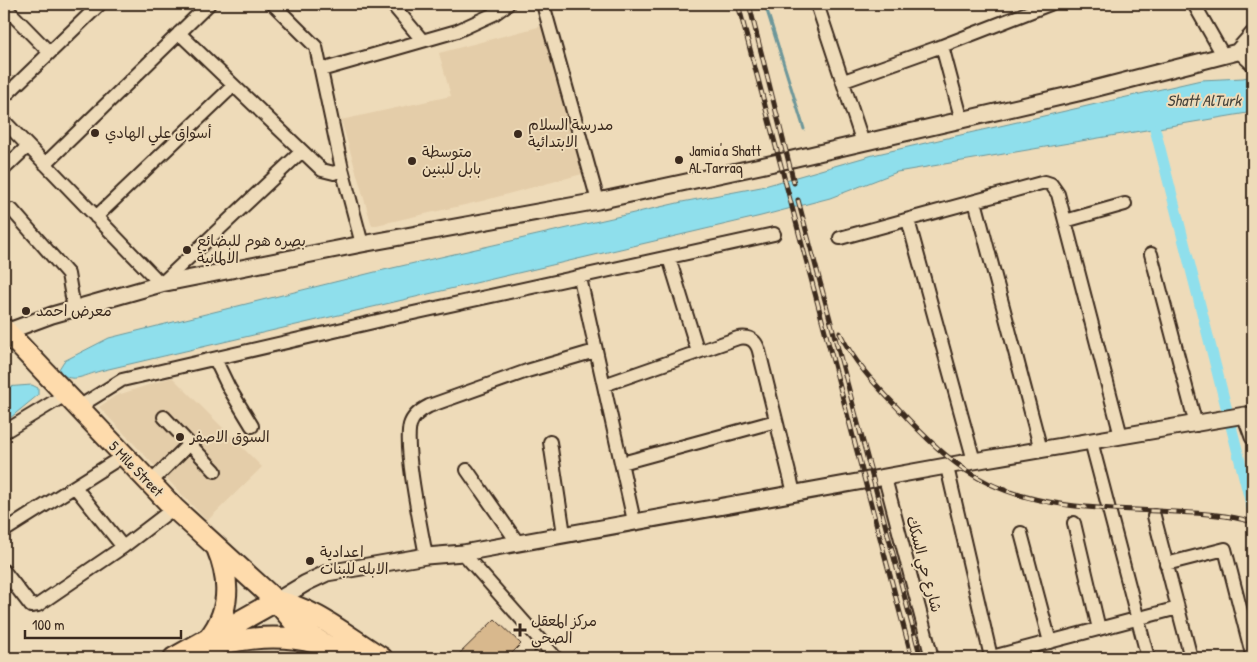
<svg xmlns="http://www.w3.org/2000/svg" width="1257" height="662" viewBox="0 0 1257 662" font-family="'Patrick Hand','Playpen Sans Arabic',sans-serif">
	<rect width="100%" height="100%" fill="#eedbb9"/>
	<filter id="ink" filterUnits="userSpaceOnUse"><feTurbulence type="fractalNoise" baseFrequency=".02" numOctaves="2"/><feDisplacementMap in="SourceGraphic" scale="10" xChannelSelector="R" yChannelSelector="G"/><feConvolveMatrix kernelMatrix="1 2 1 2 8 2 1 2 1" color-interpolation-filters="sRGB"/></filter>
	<g filter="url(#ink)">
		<path fill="#e4cda9" d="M542 26 586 173 482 201 372 226 341 120 451 96 439 53Z
			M172 377 262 467 207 521 99 407 115 396Z"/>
		<path fill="#8fdfec" stroke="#6d979a" d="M1253 76V112L897 172 830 198 761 216 100 371C85 375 68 386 59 369L64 361 109 338 375 272 682 202 761 187 873 155 1201 80 1243 78Z
			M32 385 38 388V395L4 423V387Z"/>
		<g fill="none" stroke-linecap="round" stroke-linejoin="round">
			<path stroke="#6d979a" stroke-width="3" d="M765 4 804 129"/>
			<path stroke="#8fdfec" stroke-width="11" d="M1155 129 1253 512"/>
		</g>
		<path fill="#d8b88d" stroke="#3b2a1e" d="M495 619 521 644 507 658 456 657Z"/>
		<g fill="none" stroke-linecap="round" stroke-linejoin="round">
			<g stroke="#3b2a1e" stroke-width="16">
				<path id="minor" d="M273 4 316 47 342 169 362 244
					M392 4 422 40
					M543 4 598 201
					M817 4 863 143
					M1194 4 1223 55
					M4 6 49 52
					M179 33 322 170 334 173 342 169
					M942 46 962 121
					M1238 51 1253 65
					M321 70 457 31 494 14 508 4
					M844 81 942 46 1050 4
					M4 97 100 4
					M4 121 161 284 301 152
					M45 164 209 4
					M4 169 28 146
					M975 201 1041 450
					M12 210 68 274 74 309
					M96 217 233 86
					M908 220 974 461
					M1065 221 1125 204
					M840 238 1045 182 1051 184 1058 194 1121 436
					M1151 254 1196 425
					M669 258 698 352
					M580 278 634 521
					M215 359 229 388 252 426
					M604 385 738 338C749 336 756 340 759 351L794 493
					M77 408 122 380 395 317 774 234
					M164 417 215 471
					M4 432 65 395
					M1091 441 1148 658
					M550 442 564 534
					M622 463 776 421
					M947 467 991 657
					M467 470 518 543
					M885 478 932 658
					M150 483 189 444
					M75 487 123 547
					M1154 516 1191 658
					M1074 523 1099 629
					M4 531 123 456
					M1021 533 1050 642
					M463 553 556 658
					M426 556C421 528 404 449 410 425 413 415 421 410 429 406L527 371 595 351
					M1166 564 1225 549 1253 658
					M4 571 31 606 38 605 123 547 174 508
					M988 658 1178 608"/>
			</g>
			<g stroke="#3b2a1e" stroke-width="19">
				<path id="tertiary" d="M1238 51 1253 34
					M6 332 52 315 161 284 362 244 598 201 788 160 1078 93 1253 48
					M276 601 306 583 327 573 426 556 463 553 974 461 1245 415 1253 437"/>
			</g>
			<g stroke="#3b2a1e" stroke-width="24">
				<path id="primary" d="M4 329 174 508 276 601 300 629 347 658
					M276 601C315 608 349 638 382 658
					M209 638C231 611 230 579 217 548
					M187 651C230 641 272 631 316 643
					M174 658 276 601"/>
			</g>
			<use href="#minor" stroke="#eedbb9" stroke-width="12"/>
			<use href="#tertiary" stroke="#eedbb9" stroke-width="15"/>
			<use href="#primary" stroke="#fedbac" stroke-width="20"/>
			<g stroke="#3b2a1e" stroke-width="5">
				<path id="rail" d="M738 4 912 658
					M749 4 794 183
					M798 200 921 658
					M840 333C855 366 884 393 908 419 932 444 957 468 988 483 1040 508 1103 509 1159 511 1191 513 1222 513 1253 522"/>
			</g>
			<use href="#rail" stroke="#eedbb9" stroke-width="3" stroke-dasharray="9" stroke-linecap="butt"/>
		</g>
	</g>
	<g fill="#3b2a1e" stroke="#eedbb9" stroke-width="2">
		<circle cx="95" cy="133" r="5"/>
		<circle cx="518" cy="134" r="5"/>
		<circle cx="679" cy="160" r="5"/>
		<circle cx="412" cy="161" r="5"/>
		<circle cx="187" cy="250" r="5"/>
		<circle cx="26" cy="311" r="5"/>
		<circle cx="180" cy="437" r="5"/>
		<circle cx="310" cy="561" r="5"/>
		<path d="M517.5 622.5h5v5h5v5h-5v5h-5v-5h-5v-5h5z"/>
	</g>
	<g text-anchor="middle" stroke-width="4" stroke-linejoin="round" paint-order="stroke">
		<g font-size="15" fill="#3b2a1e" stroke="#eedbb9" text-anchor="start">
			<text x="528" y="130">مدرسة السلام<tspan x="528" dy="17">الابتدائية</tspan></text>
			<text x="105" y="138">أسواق علي الهادي</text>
			<text x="689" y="156">Jamia'a Shatt<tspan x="689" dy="17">AL Tarraq</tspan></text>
			<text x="422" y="157">متوسطة<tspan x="422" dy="17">بابل للبنين</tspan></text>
			<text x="197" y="246">بصره هوم للبضائع<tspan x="197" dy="17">الالمانية</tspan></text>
			<text x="36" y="316">معرض احمد</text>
			<text x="190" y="442">السوق الاصفر</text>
			<text x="320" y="557">اعدادية<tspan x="320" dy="17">الابله للبنات</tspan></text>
			<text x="531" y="626">مركز المعقل<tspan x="531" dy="17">الصحي</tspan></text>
		</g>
		<g font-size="15" fill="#3b2a1e" stroke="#eedbb9">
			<text transform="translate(136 469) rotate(46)" y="5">5 Mile Street</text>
			<text transform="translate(924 564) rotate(75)" y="5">شارع حي السكك</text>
		</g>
		<g font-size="16" font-style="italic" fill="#48453d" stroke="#eedbb9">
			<text x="1204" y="106">Shatt AlTurk</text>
		</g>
	</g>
	<rect width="1257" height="662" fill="none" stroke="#eedbb9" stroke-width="20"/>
	<rect x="10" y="10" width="1237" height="642" fill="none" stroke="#3b2a1e" stroke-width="2" filter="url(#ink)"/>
	<path d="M25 630v8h156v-8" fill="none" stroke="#3b2a1e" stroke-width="2.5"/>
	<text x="32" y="630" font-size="15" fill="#3b2a1e" stroke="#eedbb9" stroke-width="4" paint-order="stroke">100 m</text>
</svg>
